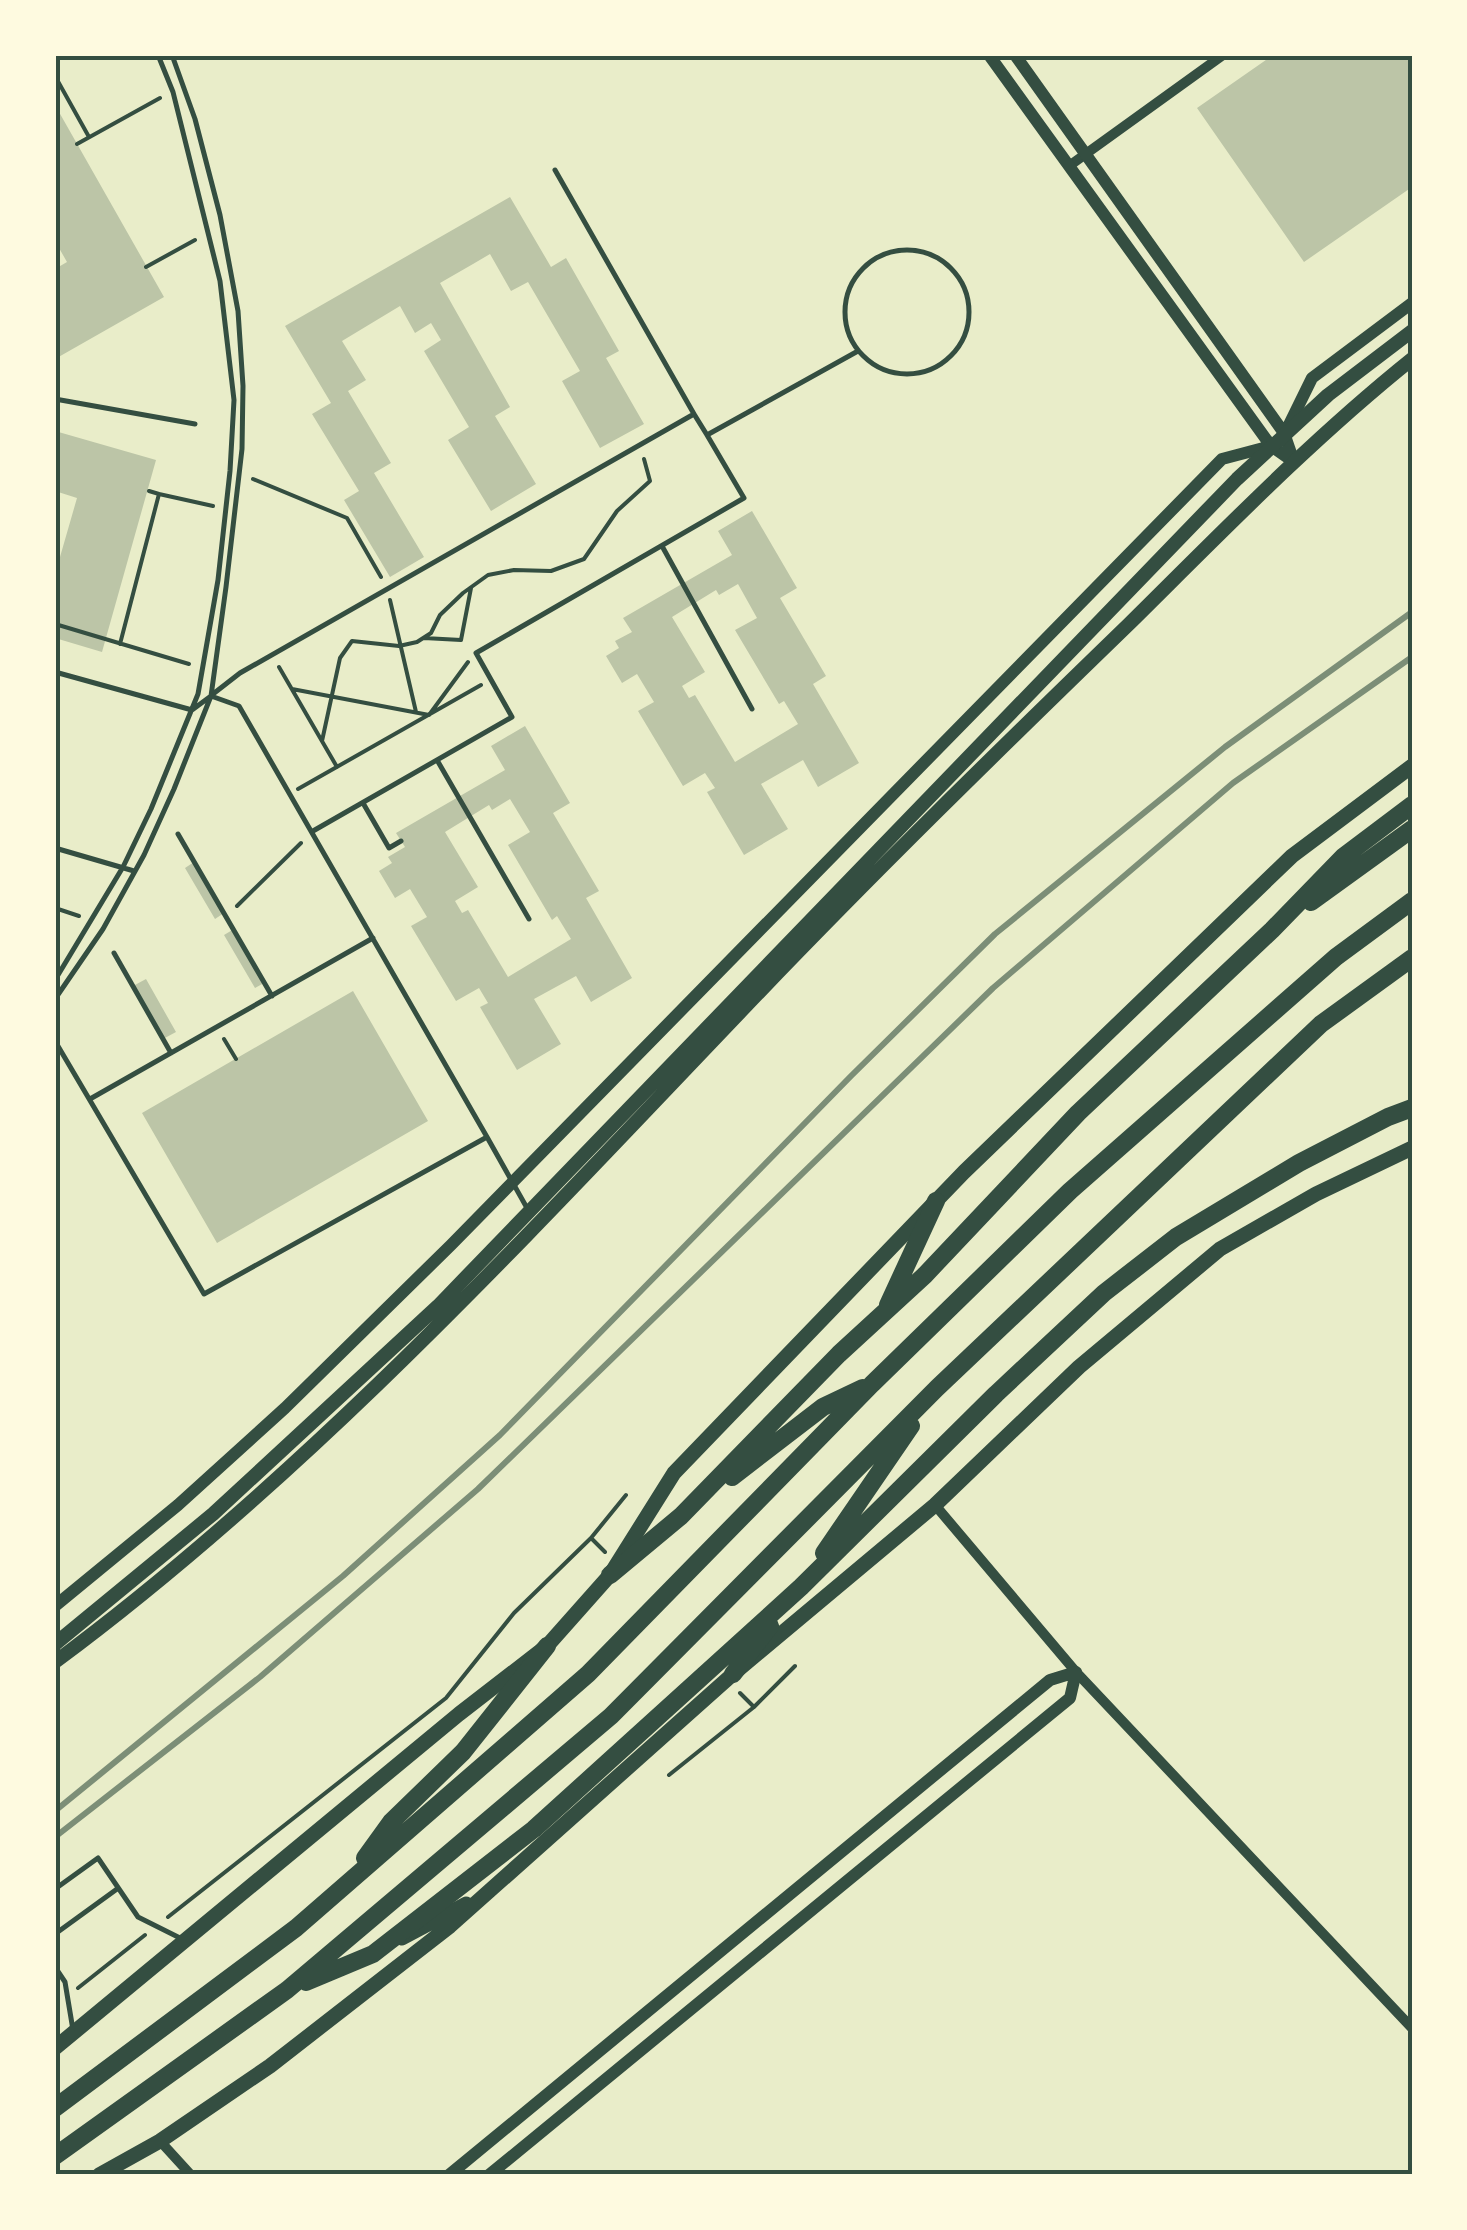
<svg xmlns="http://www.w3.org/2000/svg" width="1467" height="2230" viewBox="0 0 1467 2230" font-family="Lora,serif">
	<rect width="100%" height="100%" fill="#e9edc9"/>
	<path fill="#bcc5a7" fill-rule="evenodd" d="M1273 55H1412V187L1304 262 1197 108Z
		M55 105 164 297 55 359V269L67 262 55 241Z
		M510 197 551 267 566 258 619 351 606 358 644 424 600 448 562 381 580 371 528 282 511 291 490 254 473 264 440 283 510 407 495 416 536 484 491 511 448 440 469 427 424 351 441 340 431 323 415 333 400 306 342 341 366 380 348 391 391 463 374 473 424 557 390 577 344 500 359 491 312 414 331 403 285 326Z
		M55 431 156 460 102 652 55 638V556L60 557 77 498 55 491Z
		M752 511 797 588 780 598 826 676 813 684 859 763 818 787 803 760 761 784 788 829 744 855 707 792 715 788 705 773 683 786 638 711 654 702 637 674 622 683 606 656 619 648 615 641 632 632 623 618 732 555 718 531ZM738 584 757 618 735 630 779 704 784 701 798 724 735 762 695 695 689 698 682 686 705 672 672 617 716 590 719 595Z
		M525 726 570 803 553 813 599 891 586 898 632 978 591 1002 576 976 534 999 561 1044 517 1070 480 1007 488 1003 479 988 456 1001 411 926 427 917 410 889 395 898 379 871 392 863 388 857 405 847 396 833 505 770 491 746ZM510 799 530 832 508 845 552 920 557 916 571 939 508 977 468 910 462 913 455 901 478 887 445 832 489 805 492 810Z
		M194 862 224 913 215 919 185 868Z
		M234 929 264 983 255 988 224 935Z
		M146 979 176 1032 163 1039 133 986Z
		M353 991 428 1121 217 1243 142 1113Z"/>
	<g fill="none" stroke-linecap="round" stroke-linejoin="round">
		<path stroke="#344e41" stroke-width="4" d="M55 76 89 137
			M77 144 160 98
			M146 267 195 240
			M253 479 347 518 381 577
			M159 494 213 506
			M390 600 416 712
			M55 624 189 664
			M424 638 461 640 471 588
			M120 644 159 494 149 491
			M279 667 337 767
			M292 689 429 715 468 662
			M322 741 340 658 352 641 399 646 417 642 431 633 440 615 463 593 488 575 514 570 551 571 584 559 617 511 650 481 644 459
			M298 789 481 685
			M237 906 301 843
			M55 908 79 916
			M224 1039 236 1059
			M591 1538 605 1552
			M740 1693 754 1707
			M669 1775 754 1707 795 1666
			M168 1917 446 1698 514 1613 591 1538 626 1495
			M78 1988 145 1935"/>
		<path stroke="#344e41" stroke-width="5" d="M845 312a62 62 0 1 1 124 0a62 62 0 1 1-124 0Z
			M55 399 195 424
			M694 414 707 435 858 351
			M662 546 752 709
			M55 672 192 710 211 696 239 706 487 1137 204 1294 55 1041
			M213 694 240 673 694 414 555 170
			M437 760 529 919
			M363 803 389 848 401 841
			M313 831 512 717 476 653 744 498 707 435
			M178 834 272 996
			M55 848 134 871
			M114 953 171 1053
			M55 980 123 867 151 809 198 694 218 580 230 471 234 400 220 281 173 92 158 55
			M55 999 103 929 144 855 174 789 211 696 226 587 242 449 243 386 238 311 220 215 195 119 172 55
			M90 1099 373 938
			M487 1137 527 1208
			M55 1889 98 1858 138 1917 182 1939
			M55 1934 117 1889
			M55 1967 65 1982 73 2030"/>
		<path stroke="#344e41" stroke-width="10" d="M1069 166 1223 55
			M935 1505 1076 1672 1412 2028
			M160 2141 191 2175"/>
		<path stroke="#344e41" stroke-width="12" d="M989 55 1271 446 1294 462
			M1015 55 1284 433 1294 462
			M1286 431 1312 378 1412 303
			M55 1606 178 1505 285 1408 451 1245 1222 459 1271 446
			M449 2175 1050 1680 1076 1672
			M489 2175 1070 1698 1076 1672"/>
		<path stroke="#344e41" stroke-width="14" d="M55 1644 213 1514 438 1306 1237 479 1328 395 1412 331
			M55 1662C311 1472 528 1234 747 1005 871 875 1000 749 1129 624 1221 533 1311 440 1412 359"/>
		<path stroke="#344e41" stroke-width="15" d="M402 1938 466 1904
			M55 2048 459 1714 547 1646 610 1575 674 1473 964 1172 1292 856 1412 766
			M99 2175 160 2141 270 2066 450 1926 733 1674 935 1505 1079 1367 1220 1249 1316 1194 1412 1148"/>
		<path stroke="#344e41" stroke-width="18" d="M1311 902 1412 829
			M888 1305 936 1201
			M732 1477 823 1407 863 1388
			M824 1553 911 1426
			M610 1575 681 1516 839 1354 925 1275 1078 1113 1272 930 1343 857 1412 805
			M733 1674 770 1626
			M365 1858 391 1822 463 1752 547 1646
			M306 1982 373 1954 534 1829 801 1587 996 1394 1104 1293 1176 1237 1299 1163 1388 1117 1412 1108
			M55 2108 296 1928 588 1674 872 1384 1070 1191 1336 957 1412 901
			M55 2156 287 1990 611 1716 937 1388 1321 1024 1412 958"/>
		<path stroke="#7c8e77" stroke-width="6" d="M55 1811 343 1576 500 1435 851 1076 995 934 1225 747 1412 612
			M55 1837 260 1677 478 1489 993 988 1233 783 1412 657"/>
	</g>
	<rect width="1467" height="2230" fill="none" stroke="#fefae0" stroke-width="115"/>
	<rect x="58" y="58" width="1352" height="2114" fill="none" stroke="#344e41" stroke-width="4"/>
</svg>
